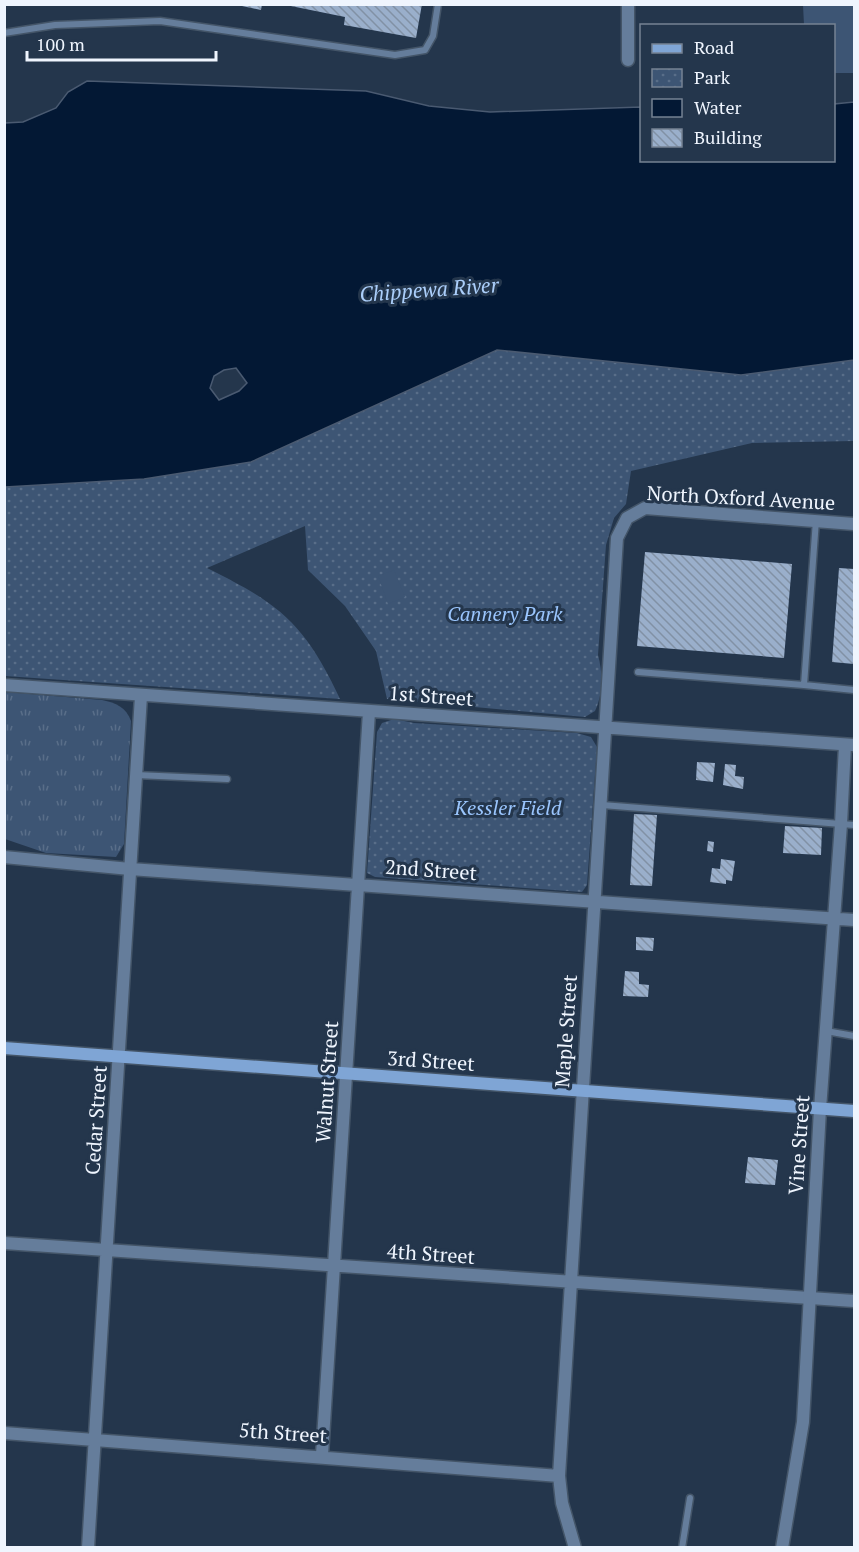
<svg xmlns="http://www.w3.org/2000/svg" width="859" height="1552" viewBox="0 0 859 1552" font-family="'PT Serif',serif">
	<defs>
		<pattern id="grass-tufts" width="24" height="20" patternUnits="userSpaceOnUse" patternTransform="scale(1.5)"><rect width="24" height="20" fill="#3d5574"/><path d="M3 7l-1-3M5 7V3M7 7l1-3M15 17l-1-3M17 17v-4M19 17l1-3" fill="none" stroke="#596e89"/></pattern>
		<pattern id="park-dots" width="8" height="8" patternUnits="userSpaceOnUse" patternTransform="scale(1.5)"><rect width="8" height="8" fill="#3d5574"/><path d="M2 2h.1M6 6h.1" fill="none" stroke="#596e89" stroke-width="1.8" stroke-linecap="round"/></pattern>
		<pattern id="building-back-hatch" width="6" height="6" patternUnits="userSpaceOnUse" patternTransform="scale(1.5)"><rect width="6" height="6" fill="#9aafcb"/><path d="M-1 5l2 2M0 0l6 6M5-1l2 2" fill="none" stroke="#8191a5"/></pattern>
	</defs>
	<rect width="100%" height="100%" fill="#24364c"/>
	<path fill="url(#grass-tufts)" d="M5 692 102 700C116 703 126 707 131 721L124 844 116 857 46 853 5 839Z"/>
	<path fill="url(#park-dots)" d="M497 350 741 375 854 360V441L752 443 631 471 626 504 614 518 606 545 598 655C603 673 603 694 595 711L585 717 387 699 376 651 345 606 308 570 305 526 207 568C280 604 305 624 340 699L5 676 4 487 144 479 251 462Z
		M394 719 414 723 577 733 591 737 597 747 587 885 582 892 375 877 367 873 377 732 382 723Z"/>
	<path fill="#3d5574" d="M803 5H854V73H834V26L804 25Z
		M394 570 405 597 388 604 378 576Z"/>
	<path fill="#031834" stroke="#4a5a71" stroke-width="1.5" fill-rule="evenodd" d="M87 81 366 91 429 106 490 112 641 107 642 160H834V104L854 102V360L741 375 497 350 251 462 144 479 5 487V123L23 122 56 108 68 92ZM236 368 247 383 239 391 219 400 210 388 214 376 224 370Z"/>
	<path fill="url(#building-back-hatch)" d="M242 4H262L261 10 242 6Z
		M281 4H422L416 38 344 25 345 17Z
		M645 552 792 564 784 658 637 646Z
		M839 568 854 569V664L832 662Z
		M697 762 715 763 713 782 696 780Z
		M725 764 736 765 735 776 744 777 743 789 723 785Z
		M634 814 657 815 652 886 630 885Z
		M785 826 822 828 821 855 783 853Z
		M708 841 714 842 713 852 707 851Z
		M721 859 735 861 732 881 726 880V884L710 882 712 868 720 869Z
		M636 937 654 938 653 951 636 950Z
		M625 971 639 972V984L649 985 648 997 623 996Z
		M748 1157 778 1160 775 1185 745 1183Z"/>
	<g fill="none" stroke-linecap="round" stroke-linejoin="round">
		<g stroke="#445568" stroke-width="9">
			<path id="service" d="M4 33 55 25 160 21 395 55 425 50 433 36 438 4
				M638 672 804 685 816 520
				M804 685 854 690
				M136 775 227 779
				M602 805 854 825
				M826 1031 854 1036
				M682 1548 690 1498"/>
		</g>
		<g stroke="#445568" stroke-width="15">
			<path id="minor" d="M628 60V4
				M4 685 854 745
				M4 857 130 869 854 920
				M820 1109 841 824 845 745
				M4 1243 854 1301
				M4 1433 559 1476
				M322 1455 369 712
				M88 1548 141 696
				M575 1548 562 1503 559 1476 617 538 627 518 645 508 854 524"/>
		</g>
		<g stroke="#445568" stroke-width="15">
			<path id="tertiary" d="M782 1548 803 1422 820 1109"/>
		</g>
		<g stroke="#445568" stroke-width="15">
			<path id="secondary" d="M4 1048 854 1111"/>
		</g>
		<use href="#service" stroke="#657d9b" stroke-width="6"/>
		<use href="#minor" stroke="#657d9b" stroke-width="12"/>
		<use href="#tertiary" stroke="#657d9b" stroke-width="12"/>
		<use href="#secondary" stroke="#7fa5d5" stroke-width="12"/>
	</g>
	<g text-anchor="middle" stroke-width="6" stroke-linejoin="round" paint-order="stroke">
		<g font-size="20" fill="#eff5fe" stroke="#24364c">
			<text transform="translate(741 498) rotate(3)" y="7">North Oxford Avenue</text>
			<text transform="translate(431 696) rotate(4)" y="7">1st Street</text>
			<text transform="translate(431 870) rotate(4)" y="7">2nd Street</text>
			<text transform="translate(566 1031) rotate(-86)" y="7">Maple Street</text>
			<text transform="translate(431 1061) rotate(4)" y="7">3rd Street</text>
			<text transform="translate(327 1082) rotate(-86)" y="7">Walnut Street</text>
			<text transform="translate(96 1120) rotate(-86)" y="7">Cedar Street</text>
			<text transform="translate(799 1145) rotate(-86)" y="7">Vine Street</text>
			<text transform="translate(431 1254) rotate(4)" y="7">4th Street</text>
			<text transform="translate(283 1433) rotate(4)" y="7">5th Street</text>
		</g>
		<g font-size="20" font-style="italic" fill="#9ac5fd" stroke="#24364c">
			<text x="505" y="621">Cannery Park</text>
			<text x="508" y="815">Kessler Field</text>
		</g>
		<g font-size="21" font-style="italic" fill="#abcefa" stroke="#24364c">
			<text transform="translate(429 290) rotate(-4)" y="7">Chippewa River</text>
		</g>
	</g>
	<rect width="859" height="1552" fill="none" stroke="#eff5fe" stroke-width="12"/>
	<rect x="640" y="24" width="195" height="138" fill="#24364c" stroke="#758293" stroke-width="1.5"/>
	<rect x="652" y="44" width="30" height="9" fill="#7fa5d5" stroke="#758293" stroke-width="1.5"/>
	<text x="694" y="54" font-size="18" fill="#eff5fe">Road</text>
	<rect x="652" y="69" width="30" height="18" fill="url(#park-dots)" stroke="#758293" stroke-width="1.5"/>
	<text x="694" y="84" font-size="18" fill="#eff5fe">Park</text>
	<rect x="652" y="99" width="30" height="18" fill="#031834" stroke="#758293" stroke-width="1.5"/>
	<text x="694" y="114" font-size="18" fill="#eff5fe">Water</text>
	<rect x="652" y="129" width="30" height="18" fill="url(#building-back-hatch)" stroke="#758293" stroke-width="1.5"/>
	<text x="694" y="144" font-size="18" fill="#eff5fe">Building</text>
	<path d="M27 51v9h189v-9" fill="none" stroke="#eff5fe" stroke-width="3"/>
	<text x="36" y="51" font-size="18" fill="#eff5fe" stroke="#24364c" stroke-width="4.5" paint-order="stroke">100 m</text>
</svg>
